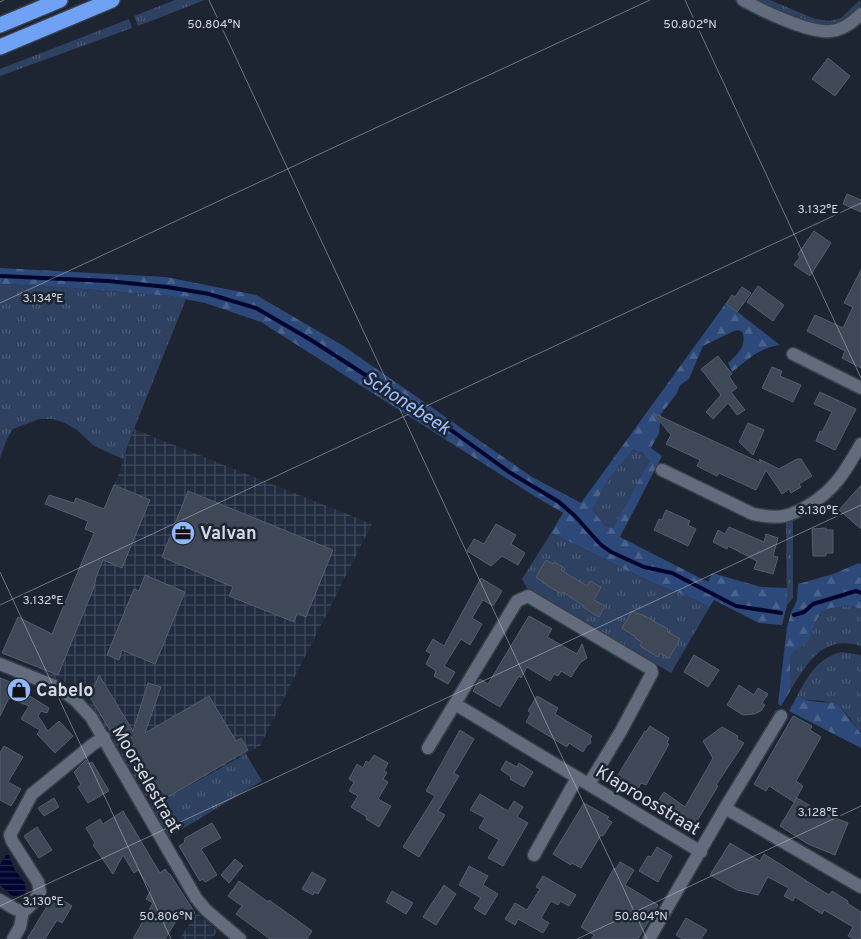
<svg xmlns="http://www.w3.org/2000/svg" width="861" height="939" viewBox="0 0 861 939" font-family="Overpass,sans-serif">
	<defs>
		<pattern id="industrial-grid" width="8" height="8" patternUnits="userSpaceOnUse" patternTransform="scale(1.25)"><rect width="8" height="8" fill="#212c40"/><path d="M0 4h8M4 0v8" fill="none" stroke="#404a5b"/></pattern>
		<pattern id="grass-tufts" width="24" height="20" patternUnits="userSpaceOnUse" patternTransform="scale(1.25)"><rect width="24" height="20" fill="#2e4160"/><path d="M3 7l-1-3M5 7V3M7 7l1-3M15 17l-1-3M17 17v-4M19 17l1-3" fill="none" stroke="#4b5c77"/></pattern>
		<pattern id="forest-firs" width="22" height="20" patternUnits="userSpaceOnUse" patternTransform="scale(1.25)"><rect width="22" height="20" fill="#2c497a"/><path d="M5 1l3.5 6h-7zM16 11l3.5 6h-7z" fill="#4a638d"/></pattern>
		<pattern id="water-rules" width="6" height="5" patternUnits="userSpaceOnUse" patternTransform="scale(1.25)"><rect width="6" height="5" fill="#000530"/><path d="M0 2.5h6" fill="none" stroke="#24294e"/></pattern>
	</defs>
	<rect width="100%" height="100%" fill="#1d2533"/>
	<path fill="url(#industrial-grid)" d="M134 429 372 524 260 746 152 806 86 698 75 687 38 670 117 478Z
		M197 913 217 931 212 939H179Z"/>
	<path fill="url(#grass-tufts)" d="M175 0H205L138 26 134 16Z
		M748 0H770L815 19 830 21 841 18 860 0 861 8 843 23 824 28Z
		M129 19 132 28 0 76V69Z
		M0 284 47 286 170 296 186 299 134 429 123 459 94 446 77 430 65 423 53 419H39L13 429 7 439 0 458Z
		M633 450 642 452 649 461 613 528 605 526 591 510 606 483Z
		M793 519V598L787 605 786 521Z
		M551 533C584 548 616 566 649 581 669 591 691 595 709 608L671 673 527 588 522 579Z
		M851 606 861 609V646C823 634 807 663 790 691V658L795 651 808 642 817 619 822 612 831 608Z
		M842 652 861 655V734C853 724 844 706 831 703 817 698 813 704 797 696 808 676 818 657 842 652Z
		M246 754 262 781 169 837 152 806Z"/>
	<path fill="url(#forest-firs)" fill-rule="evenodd" d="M0 268 166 277 256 295 342 345 532 477 581 503 726 303 780 345C760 347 748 360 732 372L728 363C738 353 746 348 743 333L739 330 734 331 703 346 689 379 680 385 677 393 661 414 659 433 651 448 662 456 620 537 708 582 712 573 761 587 787 588V605L782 625 759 623 714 600 709 608C691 595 669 591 649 581 616 566 584 548 551 533L563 513 531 494 261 322 205 303 170 296 47 286 0 284ZM633 450 642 452 649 461 613 528 605 526 592 510 606 483Z
		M859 563 861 565V609L851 606 831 608 822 612 817 619 808 642 795 651 790 658V691L781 706 778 704 787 627 791 613 797 600 798 584 833 574Z
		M797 696 809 701 833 703 840 707 861 734V748L789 711Z"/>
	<path fill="url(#water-rules)" d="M6 855H9L14 869 25 883 26 891 23 895 13 897 0 885V865Z"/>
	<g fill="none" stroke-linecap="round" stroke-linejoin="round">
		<path stroke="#000530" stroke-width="4" d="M0 276 108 281 167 287 209 294 256 308 311 340 451 430 509 472 559 502 575 516 600 544 611 552 644 567 672 573 736 606 781 613
			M794 615 804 612 813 604 856 591 861 593"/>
	</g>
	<path fill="#3e4857" stroke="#555e6f" d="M828 58 850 76 835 96 812 79Z
		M847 194 861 200V212L843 204Z
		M814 231 831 243 810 276 794 265 800 257 798 254Z
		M861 270V368L842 358 845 351 807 331 815 315 843 328 853 307 844 303Z
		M758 286 784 305 773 321 747 302Z
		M742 287 751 293 737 312 726 304 732 295 735 297Z
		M718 356 732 374 729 376 737 388 731 392 745 410 737 415 728 403 713 419 706 412 721 395 701 369Z
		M772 367 782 371 780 376 801 385 793 402 762 388Z
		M820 392 856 409 835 450 816 441 820 431 822 432 832 412 814 404Z
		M653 413 761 463 759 459 779 469 797 459H801L812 476 799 484 801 487 791 493 789 489 782 494 766 470 756 490 719 473 717 476 697 466 700 460 666 444 671 435Z
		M748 423 764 430 753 455 739 442Z
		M114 485 150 500 122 568 103 560 96 577 94 587 58 675 2 653 18 617 52 634 94 533 85 529 88 521 45 504 49 495 74 503 76 498 104 509Z
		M861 485V529L839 510Z
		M188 491 333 550 306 617 297 613 294 622 229 596 233 587 162 557Z
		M666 510 690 521 688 525 696 529 688 546 654 530 659 519 662 520Z
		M496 524 516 535 511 544 525 553 518 565 502 556 491 566 467 551 474 539 484 544Z
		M729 527 764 542 766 534 778 538 773 556 778 557 773 574 754 569 757 561 755 560 728 546 727 549 713 542 718 530 725 534Z
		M826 528V530H833V553H826V556H813L812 529Z
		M546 560 553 564 554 562 563 567 561 570 587 586 590 581 601 587 594 600 605 606 599 617 583 607 584 606 563 592 562 594 551 588 536 577Z
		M145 575 185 592 155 664 122 650 119 660 107 655 134 589 139 591Z
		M481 578 502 591 493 606 483 600 472 618 482 624 470 645 461 639 444 666 455 672 448 684 434 676 436 671 426 664 431 654 426 651 433 639 444 646Z
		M632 611 641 615V614L668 629 667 631 680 639 669 658 660 653 658 657 640 646 642 642 635 638 636 637 622 628Z
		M529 616 552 629 547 637 577 654 582 644 587 658 580 663 571 677 561 671 558 676 554 674 550 681 527 667 521 678 519 676 500 707 473 691 480 679 488 684Z
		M694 655 719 670 708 687 684 672Z
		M99 675 133 731 148 683 161 687 145 733 209 696 236 741 241 738 248 750 159 802 129 750H122L90 697Z
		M0 678 20 686 19 687 29 692 28 695 49 708 47 713 41 711 38 716 48 731 59 721 73 736 55 753 37 734 40 730 21 719 29 706 9 698 0 716Z
		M739 685 754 695 758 688 768 694 762 703 765 705 761 711 754 714 743 715 727 705Z
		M537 696 558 708 555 714 592 736 590 739 591 743 587 745 583 752 569 743 567 747 526 722 531 713 528 711Z
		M793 716 812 726 810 730 821 737 796 781 803 786 794 802 769 786 766 791 754 784Z
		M650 726 669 738 667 743 669 744 646 785 641 783 637 790 616 778 645 731 646 732Z
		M722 727 738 736 737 739 744 743 716 785 718 786 695 824 658 801 664 792 685 807 713 758 703 741Z
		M460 730 474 739 454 773 459 776 438 811 445 815 419 857 403 847 435 796 426 791Z
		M4 746 23 757 8 782 21 789 11 806 0 800V753Z
		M374 755 388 763 384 771 387 773 383 779 388 782 378 799 391 806 379 827 366 819 367 817 351 807 358 796 349 791 354 782 349 779 357 764 363 768 366 761 369 763Z
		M86 760 88 764 92 762 109 791 88 803 78 787 81 785 74 772Z
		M506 761 517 767 519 763 533 772 524 787 510 779 511 777 501 770Z
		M480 794 508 811 514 801 523 807 517 817 528 823 503 866 488 858 499 840 479 828 485 818 470 810Z
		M54 798 59 807 44 816 38 808Z
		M797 798 821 812 848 823 835 855 808 844 780 826Z
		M584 803 609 817 607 819 612 822 603 836 601 835 581 868 572 863 571 865 553 854Z
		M123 811 160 873 165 869 169 874H170L195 913 187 918H178L165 939H133L153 903 146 899 151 890 138 870 134 873 123 855 113 874 93 845 95 843 86 828 100 819 103 824Z
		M212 823 221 838 201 849 217 875 205 882 203 879 200 881 179 846 184 843 185 838Z
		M37 827 52 850 39 858 24 836Z
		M730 843 760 861 764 854 829 895 832 891 848 901 847 903 861 912V939H854L848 936 853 927 824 910 822 914 795 897 793 901 784 896 789 888 768 877 758 895 737 890 710 875Z
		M657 847 672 856 658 882 639 871 648 856 651 857Z
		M235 859 243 866 229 883 221 875Z
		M620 862 634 870 625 885 658 905 638 939H591L594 935 581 927 614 868 616 869Z
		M469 866 488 876 483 885 498 894 485 915 474 908 481 898 459 885Z
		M312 872 326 880 318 894 314 892 313 895 302 889Z
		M543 876 576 895 569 906 560 901 558 905 551 901 541 918 549 923 543 933 518 919 515 925 505 919 515 903 527 910 540 889 536 887Z
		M239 881 268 902 269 900 312 931 307 939H270L236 914 242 906 228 896Z
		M444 885 456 894 436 925 423 917Z
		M392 891 413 903 406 914 386 902Z
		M54 895 72 906 62 923 57 920 45 939H27Z
		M686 918 707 930 701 939H683L676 935Z"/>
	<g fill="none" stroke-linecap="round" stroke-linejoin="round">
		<g stroke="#383f4a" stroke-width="15">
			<path id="minor" d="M743 0C761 10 810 34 831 31 843 30 852 23 861 14
				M793 354 861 388
				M662 470 753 514C763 516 774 518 784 516 793 514 801 510 809 505 835 490 846 470 861 444
				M0 664 57 687 75 700 91 717 196 898 206 910 240 939
				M455 704 701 852
				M428 748 517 601 528 596 651 669 652 673 621 731 589 784
				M725 808 861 887
				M534 855 577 778
				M0 900C24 915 24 916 40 892L38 882 12 841 10 835 32 794 92 745 104 737
				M13 939 20 927 23 911
				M649 939 725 808 781 716"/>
		</g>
		<g stroke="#383f4a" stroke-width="18">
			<path id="highway" d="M0 25 60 0
				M0 47 112 0"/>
		</g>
		<use href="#minor" stroke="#626c7d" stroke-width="12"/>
		<use href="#highway" stroke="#6fa1f5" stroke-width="15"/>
	</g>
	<path fill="none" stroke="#d3d9e3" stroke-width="1" stroke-opacity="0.45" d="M209 0 647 939M685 0 861 378M0 2 4 0M0 303 650 0M0 572 171 939M0 605 861 203M0 906 861 505M577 939 861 806"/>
	<defs>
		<g id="office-disc" transform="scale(1.25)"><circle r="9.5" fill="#8fb8fd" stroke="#1d2533"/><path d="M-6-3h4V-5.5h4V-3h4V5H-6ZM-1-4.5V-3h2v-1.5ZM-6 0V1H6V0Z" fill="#111"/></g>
		<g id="shop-disc" transform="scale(1.25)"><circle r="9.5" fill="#8fb8fd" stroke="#1d2533"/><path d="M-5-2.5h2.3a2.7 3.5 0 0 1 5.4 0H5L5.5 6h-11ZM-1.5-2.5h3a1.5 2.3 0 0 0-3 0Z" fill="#111"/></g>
	</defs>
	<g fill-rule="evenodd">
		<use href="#office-disc" x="183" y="533"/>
		<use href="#shop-disc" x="19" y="690"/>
	</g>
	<g text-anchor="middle" stroke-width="5" stroke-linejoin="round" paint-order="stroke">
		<g font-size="18" font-weight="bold" fill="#d3d9e3" stroke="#1d2533" text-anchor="start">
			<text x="200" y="539">Valvan</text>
			<text x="36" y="696">Cabelo</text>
		</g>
		<g font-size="18" fill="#d3d9e3" stroke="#1d2533">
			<text transform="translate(147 779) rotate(60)" y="6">Moorselestraat</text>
			<text transform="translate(648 800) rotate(31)" y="6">Klaproosstraat</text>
		</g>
		<g font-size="19" font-style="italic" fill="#9cc0fd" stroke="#1d2533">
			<text transform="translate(407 402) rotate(33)" y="7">Schonebeek</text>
		</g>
	</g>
	<g font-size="12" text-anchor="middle" fill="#d3d9e3" stroke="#1d2533" stroke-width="5" stroke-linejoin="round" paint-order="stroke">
		<text x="214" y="28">50.804°N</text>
		<text x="690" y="28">50.802°N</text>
		<text x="818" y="213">3.132°E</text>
		<text x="43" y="302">3.134°E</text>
		<text x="818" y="514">3.130°E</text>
		<text x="43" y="604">3.132°E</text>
		<text x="818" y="816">3.128°E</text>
		<text x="43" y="905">3.130°E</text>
		<text x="166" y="920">50.806°N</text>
		<text x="641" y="920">50.804°N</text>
	</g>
</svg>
